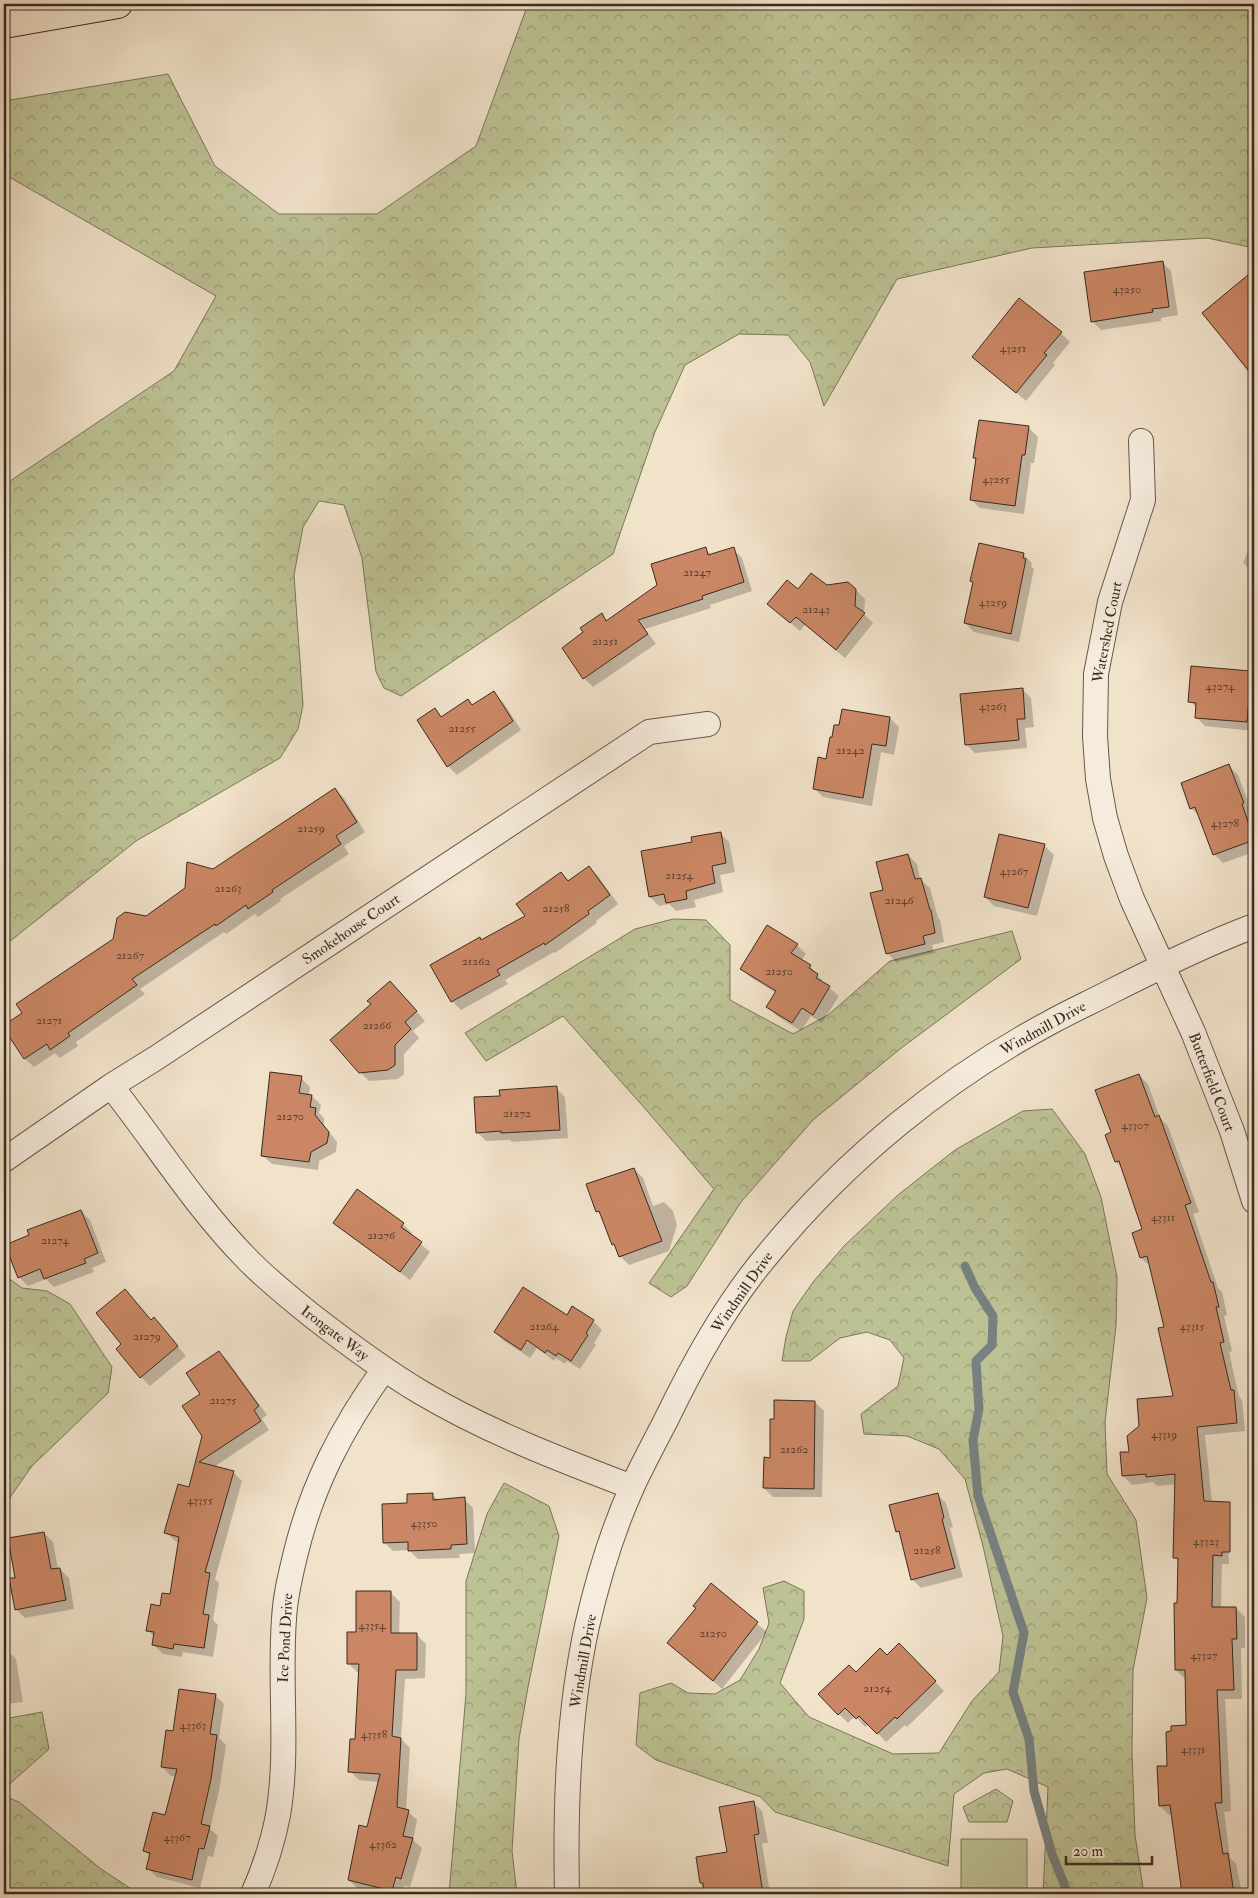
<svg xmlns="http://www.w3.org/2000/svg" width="1258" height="1898" viewBox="0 0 1258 1898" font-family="'IM FELL Double Pica',serif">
	<defs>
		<pattern id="forest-crowns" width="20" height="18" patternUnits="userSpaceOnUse" patternTransform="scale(1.25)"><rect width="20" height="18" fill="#bdc295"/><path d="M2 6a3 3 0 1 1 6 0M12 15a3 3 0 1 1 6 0" fill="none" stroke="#9b9e79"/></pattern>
	</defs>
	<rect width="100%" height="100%" fill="#f1e2ca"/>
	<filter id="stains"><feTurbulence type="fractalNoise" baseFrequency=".004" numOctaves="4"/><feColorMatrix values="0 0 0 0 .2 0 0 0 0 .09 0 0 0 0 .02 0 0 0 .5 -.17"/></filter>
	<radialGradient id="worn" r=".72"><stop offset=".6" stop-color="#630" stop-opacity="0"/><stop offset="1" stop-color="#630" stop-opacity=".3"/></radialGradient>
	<path fill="url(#forest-crowns)" stroke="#7b765a" d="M528 4H1254V248L1207 238 1032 248 897 279 824 406 810 362 788 335 739 334 685 365 655 432 613 554 401 696 384 688 376 672 362 558 344 505 319 501 303 527 294 575 303 705 298 729 280 758 136 841 4 946V485L174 371 216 296 4 174V101L168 74 215 166 279 214H377L476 146Z
		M673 919 706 920 730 945V1000L793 1034 828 1015 890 961 1012 931 1021 959 900 1049 813 1120 741 1202 687 1286 671 1297 649 1283 714 1189 648 1112 563 1016 486 1061 465 1033 635 929Z
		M1052 1109 1085 1154 1101 1197 1117 1277 1116 1326 1105 1422 1107 1474 1136 1520 1147 1598 1133 1670 1132 1751 1135 1835 1144 1894H1043L1048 1787 1007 1769 984 1773 954 1794 948 1866 775 1812 761 1797 656 1760 636 1745 640 1693 671 1683 688 1693 715 1694 740 1680 759 1649 769 1623 763 1588 784 1581 804 1591V1619L780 1683 809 1717 893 1754 939 1753 972 1701 999 1672 1003 1636 983 1546 965 1479 939 1449 907 1436 864 1434 861 1414 898 1386 904 1358 890 1340 867 1332 840 1338 810 1361H782L786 1337 793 1311 813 1282 844 1246 898 1195 955 1150 1023 1111Z
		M4 1275 22 1288 47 1291 70 1304 112 1367 108 1393 32 1466 4 1506V1321L7 1310 4 1307Z
		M504 1483 549 1506 559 1536 528 1687 519 1739 512 1851 517 1894H449L466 1694V1581L487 1514Z
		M42 1712 49 1749 4 1789V1719Z
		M996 1789 1013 1801 1007 1822H969L963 1807Z
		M4 1796 19 1802 101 1869 139 1894H4Z"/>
	<path fill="#bdc295" stroke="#7b765a" d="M961 1839H1027V1894H961Z"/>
	<path fill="#0003" d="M1162 262 1171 271 1178 315 1161 318V321L1101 330 1092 321Z
		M1246 278 1254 286V379L1233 353 1235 351Z
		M1061 333 1070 342 1053 363 1055 365 1026 401 974 357Z
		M1029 428 1038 437 1034 463H1031L1024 514 980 508 971 499 977 460 974 457Z
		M1254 536V573L1243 563Z
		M705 549 712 555 733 549 742 558 752 591 710 605 711 608 645 629 656 644 593 687 584 678 563 648 585 633 601 615 608 621 659 586Z
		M1023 554 1032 563 1031 566 1034 569 1019 642 974 632 965 623 974 583 971 581Z
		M827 586 855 589 865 599 864 614 873 623 845 658 805 625 800 631 768 604 798 591Z
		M1250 672 1254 676V731L1205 726 1196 717 1197 708 1190 701Z
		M1022 689 1031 698 1034 727 1025 728 1027 748 975 753 966 744Z
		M494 693 503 702 521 730 457 775 448 766 435 710 442 717 468 701 473 706Z
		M843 710 890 718 899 727 894 755 881 752 872 806 823 797 814 788 827 760 833 738 840 727Z
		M1229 766 1238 775 1252 812 1250 813 1254 824V852L1223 863 1214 854 1200 817 1191 808Z
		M335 789 344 798 365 832 344 846 349 854 280 899 281 901 258 917 255 914 226 934 224 932 140 989 145 994 76 1042 78 1046 60 1058 55 1053 34 1067 25 1059 4 1026 24 1013 114 940 214 870Z
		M720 833 729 842 735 872 720 875 723 892 694 900 696 907 676 911 669 904 659 906 650 897 693 843Z
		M1000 835 1045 846 1054 855 1037 916 994 906 985 897Z
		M908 855 917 864 920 879 930 888 938 918 940 920 944 942 932 945 934 953 896 962 887 953 884 891Z
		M589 867 598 876 618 904 596 921 597 923 555 953 554 952 505 980 508 984 461 1010 452 1001 432 965 482 941 526 916 561 874 569 882Z
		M797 945 806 954 801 961 810 966 826 985 839 996 822 1023 811 1016 801 1031 777 1016 768 1007 776 993 750 977 741 968Z
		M399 991 425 1021 413 1031 419 1038 404 1054V1074L398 1079 369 1081 360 1072Z
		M1139 1075 1148 1084 1160 1118 1168 1126 1199 1212 1193 1214 1218 1288 1222 1292 1227 1315 1224 1316 1232 1351 1229 1352 1239 1397 1242 1400 1245 1431 1205 1435 1212 1503 1226 1512 1229 1564H1222L1221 1608H1236L1245 1617V1648H1241L1242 1699H1225L1231 1811 1224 1812 1230 1858 1236 1863 1242 1894H1174V1892L1183 1890 1172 1814 1169 1815 1160 1806 1169 1767 1187 1726 1185 1679 1176 1670 1179 1562 1174 1557 1176 1484 1157 1486 1153 1482 1132 1485 1123 1476 1130 1453 1175 1397 1165 1328 1151 1267 1141 1258 1133 1233 1143 1230 1123 1169 1116 1162 1113 1133Z
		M301 1078 310 1087 309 1096H312L321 1105 319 1113 324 1118V1125L337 1142 336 1152 319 1161 318 1170 272 1164 262 1155Z
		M556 1088 565 1097 568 1138 512 1142 510 1140 486 1141 477 1132 501 1097Z
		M634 1169 643 1178 653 1206 664 1202 673 1211 677 1225 669 1251 629 1265 620 1256 618 1249 613 1244 603 1217 597 1211Z
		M81 1211 90 1220 106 1262 92 1268 94 1272 54 1287 46 1279 28 1286 19 1277 31 1236Z
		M335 1222 403 1224 412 1233 410 1235 430 1252 410 1280 344 1231Z
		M567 1317 593 1321 602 1330 594 1343 596 1345 580 1369 567 1361 565 1364 556 1358 554 1361 537 1348 530 1358 504 1341 495 1332Z
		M154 1319 186 1356 150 1386 141 1377 152 1321Z
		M219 1352 228 1361 267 1415 262 1419 269 1430 214 1467 233 1472 242 1481 215 1579 219 1583 213 1620 218 1625 213 1657 183 1652 182 1657 163 1654 154 1645 155 1638 148 1630 161 1607 171 1595 179 1543 175 1541 166 1532 190 1489 204 1436 201 1394Z
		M815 1402 824 1411 822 1497H773L764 1488 772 1459 775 1420Z
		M432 1494 439 1501 464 1499 473 1508 475 1553 459 1554 460 1558 418 1559 409 1550 393 1551 384 1542 408 1505Z
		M937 1494 946 1503 953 1527 950 1528 963 1577 921 1588 912 1579 901 1535 897 1531Z
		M44 1533 53 1542 58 1569H60L69 1578 74 1609 25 1618 16 1609 17 1579Z
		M711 1585 767 1632 722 1689 669 1643 697 1609Z
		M391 1593 400 1602 399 1635H417L426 1644 425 1678 405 1679 401 1739 410 1748 406 1810 417 1820 413 1840 422 1848 410 1887 404 1886 402 1894H381L358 1889 349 1880 367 1829 379 1782 359 1780 350 1771 356 1741 360 1673 357 1672 348 1663 357 1633Z
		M899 1645 944 1691 907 1727 905 1725 886 1742 869 1724 865 1727 855 1716 848 1723 820 1695 887 1656Z
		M7 1650 16 1659 23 1702 7 1704 8 1714H4V1651Z
		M215 1695 224 1704 219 1738 226 1745 219 1791 210 1829 218 1836 213 1857 208 1856 200 1888 157 1877 148 1868 150 1856 145 1851 166 1816 176 1776H171L162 1767 174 1732Z
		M753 1802 762 1811 768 1843H762L770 1894H703L697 1858 728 1853Z"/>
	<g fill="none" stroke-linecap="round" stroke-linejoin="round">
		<path stroke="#778181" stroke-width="9" d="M965 1266 975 1288 993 1316 992 1345 976 1361 979 1409 973 1440 978 1496 1024 1633 1013 1692 1029 1739 1034 1791 1052 1854 1068 1894"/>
	</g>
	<path fill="#cb8765" stroke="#392b20" d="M1163 261 1169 307 1152 309 1153 312 1091 322 1084 272Z
		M1254 270V377L1202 313Z
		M1019 298 1062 332 1044 353 1047 355 1016 393 972 357Z
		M979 420 1029 426 1025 455H1022L1015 506 970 500 976 458H973Z
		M979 543 1024 553 1023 558 1026 559 1011 634 964 623 973 582 970 581Z
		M706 547 708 555 734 547 744 582 702 596 703 599 638 620 648 634 583 679 562 648 583 632 580 628 602 613 606 621 657 585 651 564Z
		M811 573 827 585 848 582 856 589 855 606 865 613 836 650 796 617 790 623 767 604 787 580 798 589Z
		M1191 666 1251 671 1247 722 1195 718 1196 703 1188 702Z
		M1023 688 1025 719H1017L1019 740 965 745 960 694Z
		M494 691 513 721 447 767 417 720 435 708 441 717 468 699 472 705Z
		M842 709 890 717 886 746 872 744 863 798 813 789 818 757 826 759 830 737H832L834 725H839Z
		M1229 764 1244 803 1242 804 1254 840 1213 855 1195 807 1190 809 1181 783Z
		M335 788 357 822 336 836 341 844 272 890 273 892 248 909 246 905 216 926 215 924 132 979 137 985 68 1033 70 1036 50 1050 47 1044 24 1059 4 1029V1025L22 1013 16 1004 113 939 117 918 125 912 146 916 185 888 187 862 213 869Z
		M721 832 726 863 712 866 715 883 686 891 687 899 666 903 664 894 649 897 641 851 692 842 691 837Z
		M999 834 1045 844 1028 908 984 897Z
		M908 854 915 879 921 878 930 910H931L935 933 923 936 925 944 886 954 870 893 883 890 876 862Z
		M589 866 610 895 588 911 589 914 545 945 544 943 497 970 500 975 451 1002 430 965 480 937 481 940 525 916 516 904 561 872 568 881Z
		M767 925 798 944 791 953 811 965 809 968 818 974 816 978 830 986 813 1015 802 1008 792 1023 766 1007 776 991 740 969Z
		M390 981 417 1011 405 1022 411 1029 395 1045V1065L388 1070 359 1073 330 1040 371 1004 367 1001Z
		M270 1072 302 1076 299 1093 312 1095 310 1107 316 1108 315 1115 329 1132 327 1143 311 1152 309 1162 261 1156Z
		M1139 1074 1155 1117 1159 1115 1191 1203 1185 1205 1211 1282H1213L1219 1307H1216L1224 1342 1220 1343 1231 1390H1234L1237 1423 1197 1427 1204 1501 1230 1502V1552H1222V1556L1213 1555 1212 1607H1236L1237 1639H1232L1234 1690H1217L1222 1803H1215L1223 1854 1228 1853 1234 1894H1182L1170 1805 1159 1806 1157 1766H1167L1166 1732 1171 1731V1726L1186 1725 1185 1670H1175L1174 1603H1177L1178 1558H1173L1175 1474 1146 1477V1474L1122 1476 1120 1452H1129L1127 1436 1139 1426 1137 1399 1173 1396 1158 1328 1164 1327 1147 1256 1140 1258 1132 1233 1142 1229 1119 1161 1115 1162 1105 1135 1111 1132 1095 1090Z
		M557 1086 560 1130 501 1133V1131L476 1133 474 1097 500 1096 499 1090Z
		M634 1168 662 1241 619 1257 614 1244 612 1245 599 1211 596 1212 586 1184Z
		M357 1189 404 1223 401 1227 422 1242 400 1272 333 1223Z
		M81 1210 98 1253 84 1259 86 1263 44 1279 40 1269 18 1278 5 1245 29 1235 27 1230Z
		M523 1287 567 1315 572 1306 594 1320 586 1333 588 1335 571 1361 558 1353 556 1356 547 1350 545 1353 527 1340 521 1350 494 1332Z
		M125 1289 151 1320 154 1317 178 1346 140 1378 116 1349 121 1344 96 1313Z
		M219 1351 259 1406 254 1410 261 1421 199 1462 234 1471 205 1572 210 1573 203 1614 209 1615 204 1648 174 1644 173 1649 152 1645 154 1632 146 1631 151 1604 160 1606 162 1593 170 1594 179 1537 164 1533 178 1484 189 1487 202 1436 182 1406 200 1394 186 1373Z
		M774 1400 815 1401 814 1489 763 1488 764 1457 770 1458V1419H774Z
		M433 1493V1500L465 1497 467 1544 451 1545V1549L408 1551V1542L383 1543 382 1504 407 1503V1494Z
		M938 1493 944 1518 942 1519 955 1568 911 1580 899 1531 896 1532 889 1505Z
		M44 1532 51 1569 60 1568 66 1600 15 1610 9 1578H15L8 1538Z
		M711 1583 758 1622 713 1681 667 1643 696 1608 693 1606Z
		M356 1591H391V1633H417V1670H396L392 1736 401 1738 397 1807 409 1810 403 1836 413 1838 401 1879 396 1877 392 1891 348 1880 359 1825 367 1827 380 1774 348 1772 350 1739H355L359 1664H347V1632H356Z
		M899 1643 936 1681 897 1719 895 1717 877 1734 859 1716 856 1719 845 1708 838 1715 818 1694 849 1665 856 1672 880 1648 887 1655Z
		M179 1689 216 1694 210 1734 217 1735 211 1779 201 1824 210 1826 204 1849 199 1848 192 1880 146 1869 150 1853 143 1851 153 1812 165 1815 177 1769 161 1767 166 1730 173 1731Z
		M754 1801 759 1834 754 1835 763 1894H704L703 1883H700L696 1857 727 1852 719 1807Z"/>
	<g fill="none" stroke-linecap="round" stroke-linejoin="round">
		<g stroke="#67594a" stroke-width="26">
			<path id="minor" d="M1141 441 1143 500 1110 602 1096 674 1095 736 1098 779 1105 818 1116 856 1132 899 1193 1032 1232 1131 1254 1201
				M111 1086C156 1143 195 1206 246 1258 266 1279 289 1297 311 1315 347 1343 383 1370 422 1393 488 1432 561 1460 632 1487
				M4 1160 111 1086 156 1058 649 732 708 724
				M253 1894C264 1869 273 1842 278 1815 289 1751 279 1684 284 1619 285 1597 290 1577 295 1556 312 1485 342 1428 384 1369
				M567 1894C565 1805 568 1713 587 1626 598 1578 613 1529 633 1485 643 1464 654 1443 665 1422 694 1362 726 1304 769 1253 846 1159 944 1079 1051 1022 1071 1011 1093 1001 1114 990 1160 967 1206 944 1254 926"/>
		</g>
		<g stroke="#392b20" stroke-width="30">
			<path id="motorway" d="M4 24 118 4"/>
		</g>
		<use href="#minor" stroke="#f6ecdd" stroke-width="24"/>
		<use href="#motorway" stroke="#f1e2ca" stroke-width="28"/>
	</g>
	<g text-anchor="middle" stroke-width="4" stroke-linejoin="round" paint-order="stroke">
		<g font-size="12" fill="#5e4231">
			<text x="1127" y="293">43250</text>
			<text x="1013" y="352">43251</text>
			<text x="996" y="483">43255</text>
			<text x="697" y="576">21247</text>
			<text x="993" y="606">43259</text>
			<text x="816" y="613">21243</text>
			<text x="605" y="645">21251</text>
			<text x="1220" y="690">43274</text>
			<text x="993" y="710">43263</text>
			<text x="462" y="732">21255</text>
			<text x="850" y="754">21242</text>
			<text x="1225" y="827">43278</text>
			<text x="311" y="832">21259</text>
			<text x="1014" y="875">43267</text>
			<text x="679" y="879">21254</text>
			<text x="228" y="892">21263</text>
			<text x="899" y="904">21246</text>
			<text x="556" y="912">21258</text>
			<text x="130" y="959">21267</text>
			<text x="476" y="965">21262</text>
			<text x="779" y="975">21250</text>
			<text x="49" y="1024">21271</text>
			<text x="377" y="1029">21266</text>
			<text x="517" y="1117">21272</text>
			<text x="290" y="1120">21270</text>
			<text x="1135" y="1129">43307</text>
			<text x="1163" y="1221">43311</text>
			<text x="381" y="1239">21276</text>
			<text x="55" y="1244">21274</text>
			<text x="544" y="1330">21264</text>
			<text x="1192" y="1330">43315</text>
			<text x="147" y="1340">21279</text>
			<text x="223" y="1404">21275</text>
			<text x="1164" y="1438">43319</text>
			<text x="794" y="1453">21262</text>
			<text x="200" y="1504">43355</text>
			<text x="424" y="1527">43350</text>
			<text x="1206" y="1545">43323</text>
			<text x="927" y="1554">21258</text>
			<text x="372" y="1629">43354</text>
			<text x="713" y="1637">21250</text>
			<text x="1204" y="1659">43327</text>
			<text x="877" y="1692">21254</text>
			<text x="193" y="1729">43363</text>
			<text x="374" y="1738">43358</text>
			<text x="1193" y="1753">43331</text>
			<text x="177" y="1841">43367</text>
			<text x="383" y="1848">43362</text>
		</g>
		<g font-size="15" fill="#392b20" stroke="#f6ecdd">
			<text transform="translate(1107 632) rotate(-79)" y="5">Watershed Court</text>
			<text transform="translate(351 929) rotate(-34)" y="5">Smokehouse Court</text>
			<text transform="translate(1043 1028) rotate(-29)" y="5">Windmill Drive</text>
			<text transform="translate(1212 1082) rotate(69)" y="5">Butterfield Court</text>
			<text transform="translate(742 1292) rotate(-55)" y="5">Windmill Drive</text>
			<text transform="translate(335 1333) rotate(37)" y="5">Irongate Way</text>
			<text transform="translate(285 1638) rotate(-87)" y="5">Ice Pond Drive</text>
			<text transform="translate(583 1661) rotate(-80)" y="5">Windmill Drive</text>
		</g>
	</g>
	<rect width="1258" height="1898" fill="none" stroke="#f1e2ca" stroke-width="20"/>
	<rect x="5" y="5" width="1248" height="1888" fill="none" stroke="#392b20" stroke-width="2.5"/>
	<rect x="10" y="10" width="1238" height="1878" fill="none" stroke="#392b20"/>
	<path d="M1066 1856v8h86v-8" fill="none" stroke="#392b20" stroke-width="2.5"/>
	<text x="1073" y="1856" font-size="15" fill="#392b20" stroke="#f6ecdd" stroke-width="4" paint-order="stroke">20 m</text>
	<rect width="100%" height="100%" filter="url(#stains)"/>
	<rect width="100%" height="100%" fill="url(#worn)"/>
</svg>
